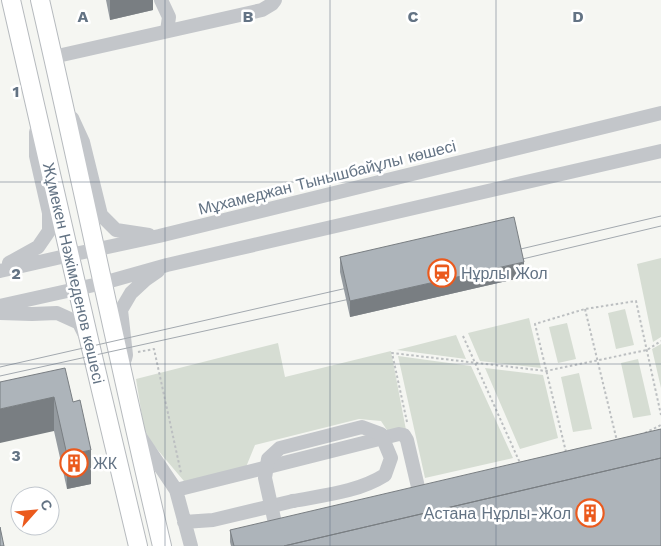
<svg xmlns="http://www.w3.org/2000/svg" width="661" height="546" viewBox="0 0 661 546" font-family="'Work Sans',sans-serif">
	<rect width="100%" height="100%" fill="#f5f6f2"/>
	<path fill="#d6ddd3" d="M661 258V337L653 342 637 264Z
		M625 309 634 345 616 349 608 313Z
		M529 318 541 368 480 361 468 333Z
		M567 323 576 359 558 363 549 327Z
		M456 335 466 359 397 350Z
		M278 343 285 377 391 351 406 430 389 433 381 421 359 419 255 445 246 467 189 487 145 435 136 379Z
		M661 344V388L652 349Z
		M398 356 471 366 513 458 425 478Z
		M638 359 651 415 633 418 621 363Z
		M485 368 543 375 558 438 520 449Z
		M579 373 592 429 573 432 561 377Z"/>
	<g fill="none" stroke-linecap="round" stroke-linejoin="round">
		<g stroke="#b6babe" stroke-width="20">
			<path id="major" d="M11 0 90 344 138 546
				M40 0C82 182 119 365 162 546"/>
		</g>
		<path stroke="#bcbfc1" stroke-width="2" stroke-dasharray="2.5 2.5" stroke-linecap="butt" d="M585 309 617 441
			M463 336 520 463
			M138 352 154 349 181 473
			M407 422 392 353 546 371 647 350 661 341
			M645 433 661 425
			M566 452 535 324 585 309 636 301 661 415"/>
		<path stroke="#c3c6ca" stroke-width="14" d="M161 0 169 17 167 31
			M53 57 262 10 272 4 275 0
			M72 118 83 142 101 215 116 230 149 235
			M9 263 38 247 49 231V213L36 156V132
			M0 271 70 255 159 236 661 113
			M0 306 103 283 167 265 661 151
			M0 313 32 314 57 313 79 323 86 337
			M125 359 126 355 121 310 131 293 145 280 158 271
			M139 435 176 490 191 546
			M176 490 399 434 404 435 407 440 418 487
			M184 522 213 520 293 501"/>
		<use href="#major" stroke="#fff" stroke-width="18"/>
		<path stroke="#a3a9af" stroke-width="1" d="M508 252 661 216
			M510 262 661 226
			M0 367 356 286
			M0 376 359 297"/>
		<path stroke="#c3c6ca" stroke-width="14" d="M283 546 279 541 265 478 268 459 280 448 362 427 381 434 391 458 385 475C358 492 325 495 293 501"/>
	</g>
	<path fill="#959ba0" d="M106 0H153V10L110 20Z
		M340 257 524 277 350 317 340 272Z
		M0 382 73 402 91 484 67 489 54 431Z
		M230 530 661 546H231L230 542Z"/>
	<path fill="#797e82" d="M110 0H153V10L110 20Z
		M524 262V277L350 317V301Z
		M54 397V431L0 443V409Z
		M91 450V484L67 489V455Z"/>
	<path fill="#adb4ba" stroke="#797e82" d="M514 217 524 262 350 301 340 257Z
		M65 368 73 402 80 400 91 450 67 455 54 397 0 409V382Z
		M661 429V458L284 546H234L230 530Z
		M661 458V546H284Z
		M0 527 4 546H0Z"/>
	<path fill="none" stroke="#637384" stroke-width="1" stroke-opacity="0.55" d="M165 0V546M330 0V546M496 0V546M0 182H661M0 364H661"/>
	<defs>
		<g id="station-ring" transform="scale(1.4375)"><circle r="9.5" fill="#fff" stroke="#eb5a1d" stroke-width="1.5"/><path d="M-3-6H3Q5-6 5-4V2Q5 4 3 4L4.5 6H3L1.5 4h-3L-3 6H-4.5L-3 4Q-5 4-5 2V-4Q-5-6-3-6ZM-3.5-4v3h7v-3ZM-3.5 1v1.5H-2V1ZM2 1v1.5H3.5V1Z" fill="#eb5a1d"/></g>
		<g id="building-ring" transform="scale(1.4375)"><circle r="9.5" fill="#fff" stroke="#eb5a1d" stroke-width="1.5"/><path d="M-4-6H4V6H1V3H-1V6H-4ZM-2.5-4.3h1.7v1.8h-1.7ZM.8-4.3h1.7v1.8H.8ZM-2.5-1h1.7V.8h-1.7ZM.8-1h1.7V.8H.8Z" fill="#eb5a1d"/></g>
	</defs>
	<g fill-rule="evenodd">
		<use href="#station-ring" x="442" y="273"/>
		<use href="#building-ring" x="74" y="463"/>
		<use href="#building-ring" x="590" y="513"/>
	</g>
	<g text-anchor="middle" stroke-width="5" stroke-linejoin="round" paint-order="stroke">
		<g font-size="16" fill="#637384" stroke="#fff">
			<text transform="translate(327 177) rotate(-14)" y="6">Мұхамеджан Тынышбайұлы көшесі</text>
			<text transform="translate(74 273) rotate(77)" y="6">Жұмекен Нәжімеденов көшесі</text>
		</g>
		<g font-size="16" fill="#637384" stroke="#fff" text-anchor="start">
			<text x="461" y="279">Нұрлы Жол</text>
			<text x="93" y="469">ЖК</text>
			<text x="571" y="519" text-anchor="end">Астана Нұрлы-Жол</text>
		</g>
	</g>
	<g font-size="16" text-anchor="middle" font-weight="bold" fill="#637384" stroke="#fff" stroke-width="5" stroke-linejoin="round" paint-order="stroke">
		<text x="83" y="22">A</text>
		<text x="248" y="22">B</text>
		<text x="413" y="22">C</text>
		<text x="578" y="22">D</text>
		<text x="16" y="97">1</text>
		<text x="16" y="279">2</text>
		<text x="16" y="461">3</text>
	</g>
	<g transform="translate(35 511) rotate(63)"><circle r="24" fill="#ffffff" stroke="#c1c7ce"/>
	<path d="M0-4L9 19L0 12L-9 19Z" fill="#eb5a1d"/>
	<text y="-8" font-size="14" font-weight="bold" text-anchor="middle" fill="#637384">С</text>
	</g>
</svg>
